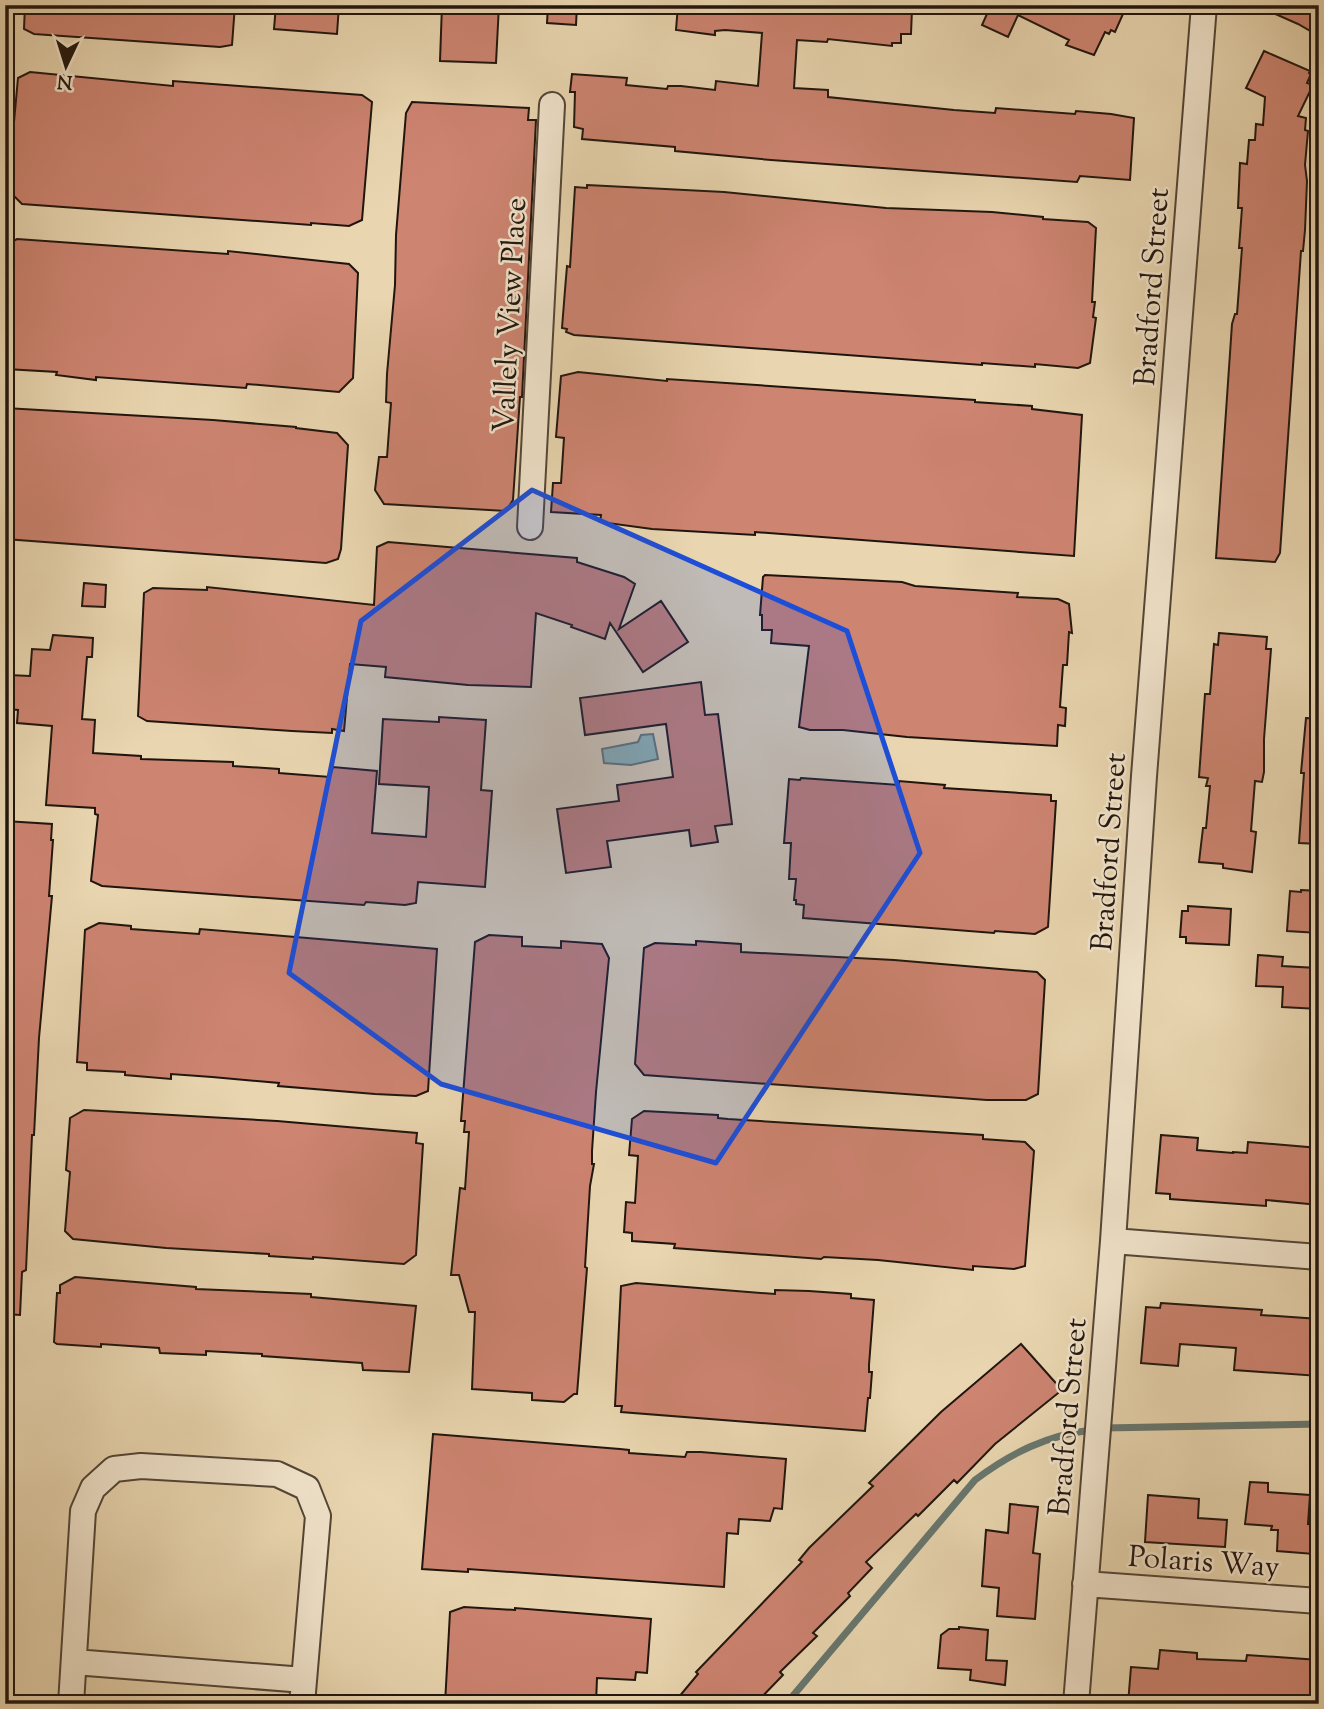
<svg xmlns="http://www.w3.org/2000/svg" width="1324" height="1709" viewBox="0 0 1324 1709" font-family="'Sorts Mill Goudy',serif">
	<rect width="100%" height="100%" fill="#e9d6b0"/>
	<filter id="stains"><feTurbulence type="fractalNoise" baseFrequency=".00286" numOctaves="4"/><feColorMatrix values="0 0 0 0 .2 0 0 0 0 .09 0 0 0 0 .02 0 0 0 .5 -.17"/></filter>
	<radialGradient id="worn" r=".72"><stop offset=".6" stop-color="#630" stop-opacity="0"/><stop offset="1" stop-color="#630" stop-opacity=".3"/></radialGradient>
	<path fill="#97b9af" stroke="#67776f" stroke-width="2" d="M653 734 658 759 631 765 604 763 602 749 638 742 641 735Z"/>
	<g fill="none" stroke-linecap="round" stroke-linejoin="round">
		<path stroke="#67776f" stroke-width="7" d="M1104 1428 1319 1424
			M786 1704 975 1480C1011 1453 1047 1435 1092 1430"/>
	</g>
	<path fill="#cd8471" stroke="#20150e" stroke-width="2" d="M25 5H235L232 45 220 47 34 34 24 29Z
		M276 5H339L337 34 274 29Z
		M442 5H499L496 63 440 61Z
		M548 5H577L576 25 547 23Z
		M678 5H908V9H912L911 34H901V43H892V46L828 39 827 42 797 40 794 88 828 90V97L954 110 995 113 996 108 1075 114 1076 111 1111 114 1134 118 1130 180 1080 176 1077 182 771 160 675 151V147L582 139 583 129 574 127 575 92H570L572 74 627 78 626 85 667 89 668 86H681L715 90 716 81 758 86 762 33 725 30 715 31V35L676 30Z
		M991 5H1127L1115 32 1111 30 1109 34 1105 32 1094 55 1066 45 1069 40 1018 15 1008 37 982 25Z
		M1255 5H1319V36L1298 24Z
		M1264 51 1310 71 1309 73 1311 74 1307 83 1313 85 1298 116 1306 118 1305 130 1308 131 1305 165 1307 181 1305 230 1303 251H1301L1280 553 1275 562 1216 558 1232 324 1235 314H1237L1242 248H1239L1242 208H1238L1240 163 1247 164 1249 140H1255L1256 124 1263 125 1265 97 1246 88Z
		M30 72 173 86V81L362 95 372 102 362 220 349 226 311 223V225L22 204 12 194 13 133 18 78Z
		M412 102 529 108 528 120H536L522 397H520L513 500 506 511 384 504 375 490 379 457H387L391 403 386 402 387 374 395 285 396 235 406 113Z
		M587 185 724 192 886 208 992 212 1043 217V219L1088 222 1096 228 1092 302H1095L1093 317 1096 318 1090 363 1078 368 1035 364V367L982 363V365L574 335 566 332 567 329 562 328 565 290 567 266 570 267 575 187 587 188Z
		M17 239 228 254V251L349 264 358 273 353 378 339 392 247 384 246 388 96 377V380L56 375 57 372 6 369V245Z
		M578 372 667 381V379L975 400V402L1032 406V409L1082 415 1074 556 755 532V535L652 529 600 522 601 515 551 512 553 483H561L564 438 556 437 561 376Z
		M5 408 213 420 296 427V428L337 433 348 445 341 549 338 559 326 563 5 539Z
		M388 542 577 558V562L624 577 635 584 619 629 661 601 688 642 643 672 610 623 605 639 571 627 572 625 536 613 531 687 468 685 385 677 386 667 350 664 344 731 332 729V733L292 731 147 721 138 716 144 593 153 588 207 590V587L374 605 377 547Z
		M765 575 902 582 915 586 1018 593 1017 597 1058 599 1069 604 1072 633 1069 632 1067 665H1063L1060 707 1066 708 1065 726 1058 725 1057 746 907 737 843 730H810L799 727 809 646 771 643 772 630H762V615H760L763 577Z
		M84 583 106 585 105 607 82 606Z
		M1219 633 1267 637 1266 649H1271L1264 739V772L1262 782 1255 781 1251 831 1256 832 1252 872 1223 868V864L1199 862 1203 828H1206L1210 786H1206L1208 778 1199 777 1205 694H1210L1214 644 1218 645Z
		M53 635 93 638 92 657H87L82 719 95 720 93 753 141 756V759L233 762V766L279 769V773L330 777 333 767 377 771 372 833 426 837 429 787 379 784 383 719 439 722V717L486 720 481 790 492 791 485 887 418 882 416 903 405 905 366 902 364 905 102 886 91 881 98 815 95 814V808L46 805 52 726 17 723 18 710 7 709 9 675 30 676 32 649 50 650Z
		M701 682 705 715 718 714 732 824 715 826 718 842 691 846 689 830 607 841 611 867 566 873 557 809 619 801 617 785 673 777 666 724 585 735 580 698Z
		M1306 718 1319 719V844L1299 843 1304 773H1301Z
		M801 778 899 785V781L945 785 944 788 1051 795V801H1056L1048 927 1035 934 995 931 994 933 803 918 804 905 796 904V900H794L796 879H789L791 843H784L789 779 800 780Z
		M5 821 52 824 51 840H53L49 896H52L39 1038 34 1135H32L26 1270 22 1272 20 1315 5 1314Z
		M1301 890 1319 891V933L1287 931 1290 891 1301 892Z
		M1188 906 1231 909 1229 945 1186 943V937H1180L1182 911H1188Z
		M99 923 131 926V929L199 934 200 929 437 949 428 1091 416 1096 375 1094 278 1086 279 1083 212 1077 171 1074V1079L125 1075V1072L87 1070V1063L77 1062 85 930Z
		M489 935 522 937V946L561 948V941L602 944 609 958 596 1092 592 1151V1164H594L590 1186 585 1267 587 1268 577 1394H574L564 1402 532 1400V1393L472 1389 475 1312H469L459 1275H451L460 1188 465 1189 469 1132H464L465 1121H461L475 942Z
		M696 941 741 944V952L894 960 1037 972 1045 980 1038 1094 1026 1100H987L644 1075 635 1064 644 948 655 943 696 945Z
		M1258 955 1283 957 1282 966 1317 968 1319 1009 1282 1007 1283 987 1256 986Z
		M84 1110 277 1121 417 1133 416 1143 423 1144 416 1255 404 1264 313 1257V1259L269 1256V1254L166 1248 73 1239 65 1231 70 1172 66 1170 70 1118Z
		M644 1111 718 1115V1118L728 1119 983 1135V1139L1025 1142 1034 1151 1025 1266 1014 1269 973 1266V1270L878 1260 824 1257 821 1259 674 1248 675 1244 632 1241V1233L624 1232 626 1202 635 1203 638 1156 629 1155 632 1119Z
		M1161 1135 1198 1138 1197 1150 1233 1153V1152L1247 1153 1248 1142 1319 1148V1205L1266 1200V1206L1170 1199V1194L1156 1193Z
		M75 1277 196 1287V1289L311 1294V1297L416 1306 409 1372 363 1370 362 1363 262 1356V1354L206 1351V1355L160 1353 159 1348 101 1344V1347L57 1344 54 1342 57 1293H60V1285Z
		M636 1283 775 1294V1290L809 1291 851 1294V1298L874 1300 869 1365V1372H872L870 1398H868L865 1431 621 1412 622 1406H615L621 1286Z
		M1161 1303 1262 1310 1261 1315 1319 1319V1376L1234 1370 1236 1348 1180 1344 1178 1366 1141 1363 1146 1307 1160 1308Z
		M1021 1344 1062 1390 995 1444 957 1483 954 1480 918 1516 916 1514 866 1562 872 1568 848 1593 850 1596 813 1633 817 1636 780 1672 783 1675 755 1704H673L698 1674 696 1672 802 1562 799 1560 809 1548 873 1486 869 1483 941 1412Z
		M433 1434 620 1449 629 1450V1453L685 1457 687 1452H701L786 1459 782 1509 774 1508 770 1521 739 1519 738 1534 727 1533 724 1587 468 1569V1572L422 1569Z
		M1250 1482 1268 1483V1492L1310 1495 1308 1524 1316 1525 1314 1554 1277 1551 1278 1530H1271L1272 1526 1245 1524Z
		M1148 1495 1199 1499 1198 1518 1227 1520 1225 1547 1145 1542Z
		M1010 1504 1038 1507 1033 1553 1040 1554 1035 1619 997 1616 999 1588 982 1586 986 1530 1008 1533Z
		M464 1607 515 1610V1608L651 1619 647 1673 636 1672 635 1680 597 1678 596 1704H445L450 1612Z
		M959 1627 988 1630 986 1660 1007 1661 1005 1685 970 1680 971 1670 938 1668 941 1635 949 1629H959Z
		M1160 1650 1197 1653V1659L1246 1661 1247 1655 1319 1660V1704H1128L1131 1667 1158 1669Z"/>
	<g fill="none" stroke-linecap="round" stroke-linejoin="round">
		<g stroke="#524536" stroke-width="28">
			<path id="minor" d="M530 527 552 105
				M1113 1241 1319 1257
				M1085 1584 1319 1601
				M74 1662 304 1680
				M71 1704 83 1511 93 1488 114 1469 141 1466 277 1474 307 1488 318 1516 302 1704
				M1076 1704 1113 1241 1144 776 1204 5"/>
		</g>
		<use href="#minor" stroke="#f1e4cc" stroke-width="24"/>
	</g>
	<path fill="#1d4ed8" fill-opacity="0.2" stroke="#1d4ed8" stroke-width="5" stroke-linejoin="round" d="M532 490 847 631 920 853 716 1163 441 1084 289 973 361 621Z"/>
	<g text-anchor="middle" stroke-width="5" stroke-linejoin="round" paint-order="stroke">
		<g font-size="30" fill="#20150e" stroke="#f1e4cc">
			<text transform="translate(1151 287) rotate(-86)" y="10">Bradford Street</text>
			<text transform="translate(509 315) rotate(-87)" y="10">Vallely View Place</text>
			<text transform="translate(1108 852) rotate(-86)" y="10">Bradford Street</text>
			<text transform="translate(1067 1417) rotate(-85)" y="10">Bradford Street</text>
			<text transform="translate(1204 1561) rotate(4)" y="10">Polaris Way</text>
		</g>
	</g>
	<rect width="1324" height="1709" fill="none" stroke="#e9d6b0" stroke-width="28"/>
	<rect x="7" y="7" width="1310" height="1695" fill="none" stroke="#20150e" stroke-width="3.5"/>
	<rect x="14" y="14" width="1296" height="1681" fill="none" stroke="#20150e" stroke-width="2"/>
	<g transform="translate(66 66) rotate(184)" stroke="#f1e4cc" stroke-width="5" paint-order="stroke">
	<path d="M0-5L12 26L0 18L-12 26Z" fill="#20150e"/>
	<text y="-10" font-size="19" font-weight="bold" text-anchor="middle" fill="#20150e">N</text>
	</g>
	<rect width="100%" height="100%" filter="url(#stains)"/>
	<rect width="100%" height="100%" fill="url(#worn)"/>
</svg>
